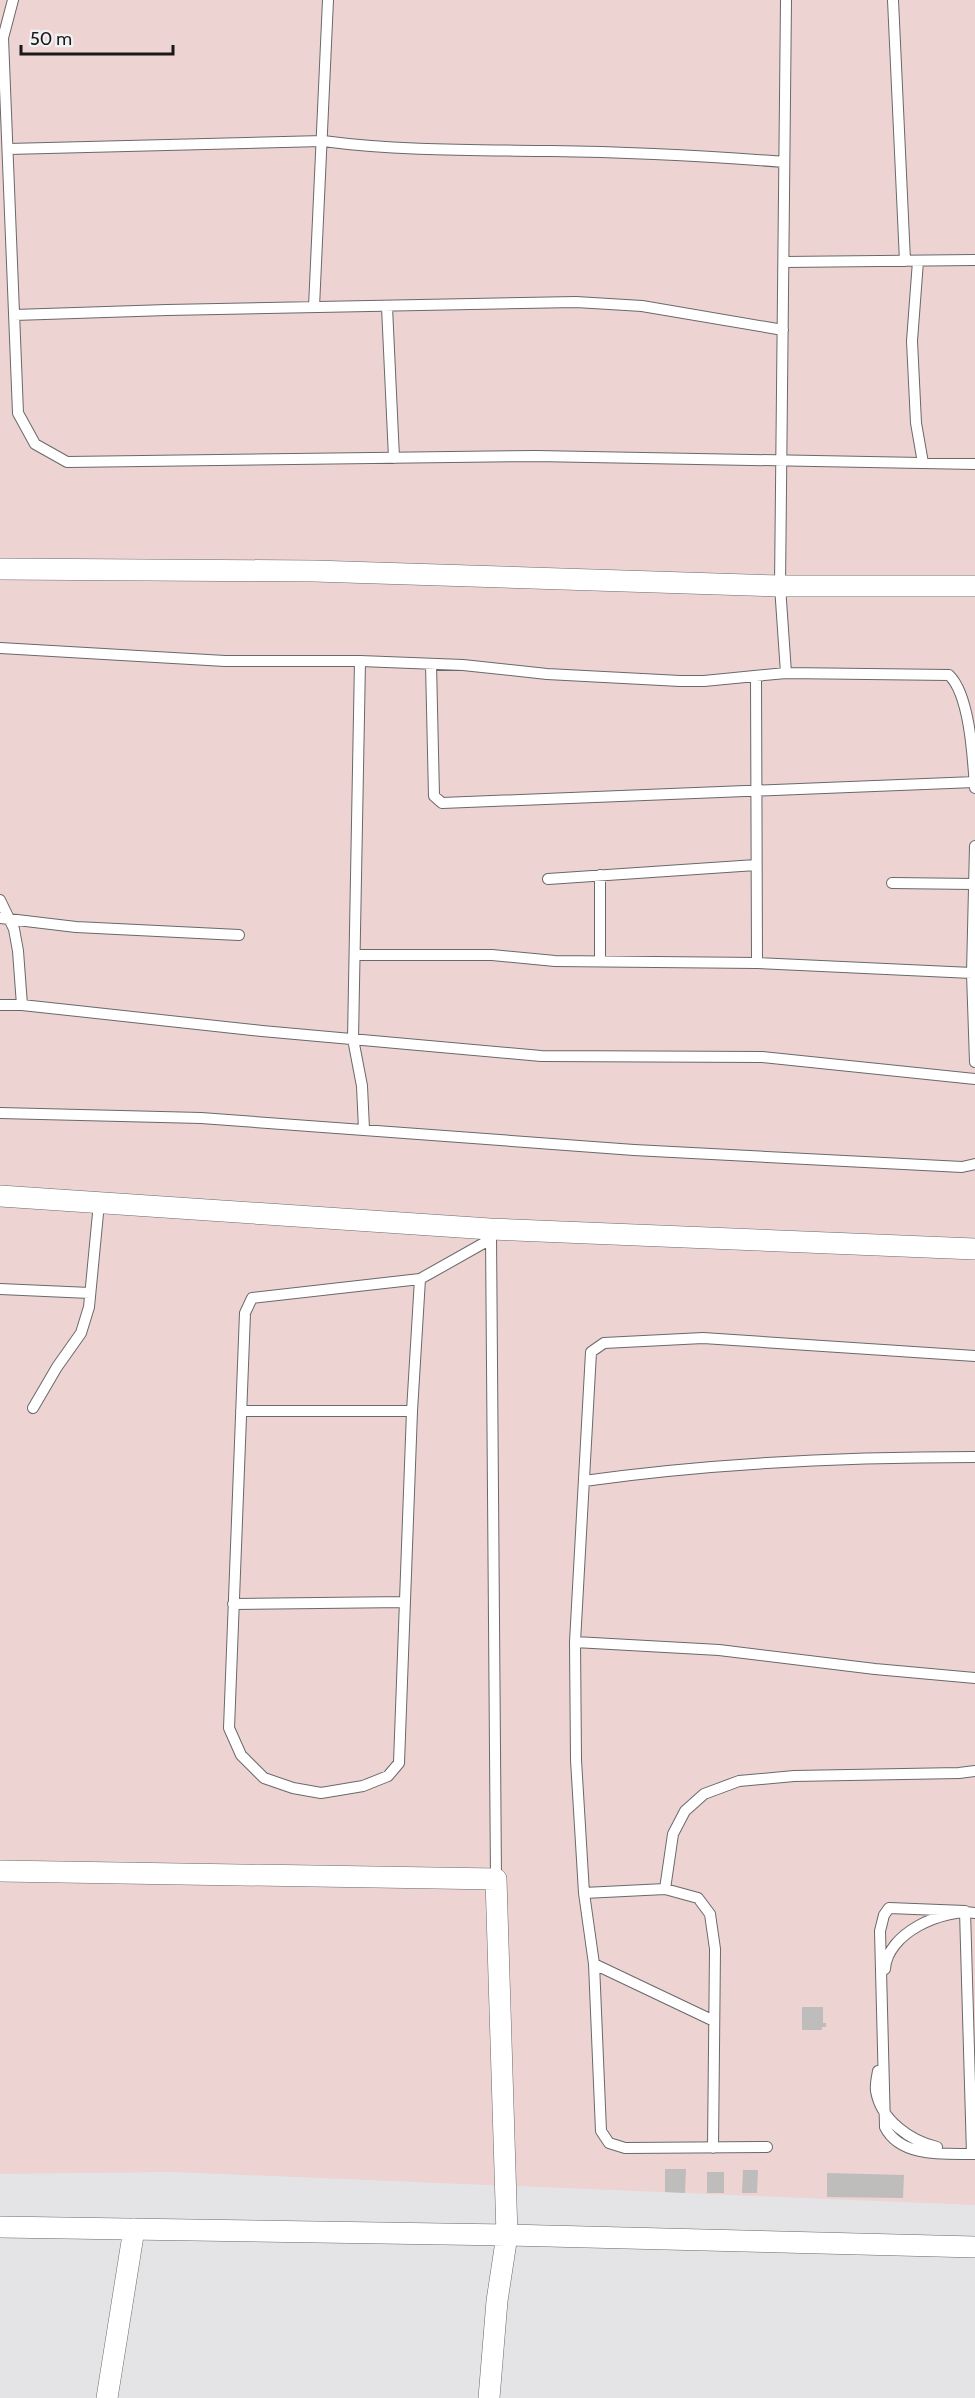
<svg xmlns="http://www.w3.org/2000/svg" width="975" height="2398" viewBox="0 0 975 2398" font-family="Cabin,sans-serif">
	<rect width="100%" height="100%" fill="#e4e4e6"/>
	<path fill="#eed3d3" d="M0 0H975V2205L172 2172 0 2174Z"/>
	<path fill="#bebdbc" d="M802 2007H823V2023H826V2027H822V2030H802Z
		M665 2169H686L685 2193 665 2192Z
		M743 2170H758L757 2193H742Z
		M707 2172H724V2193H707Z
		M827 2173 904 2175 903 2198 827 2197Z"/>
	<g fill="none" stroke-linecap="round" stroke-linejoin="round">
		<g stroke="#69696b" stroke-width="12">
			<path id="lane" d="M13 0 3 38 18 413 35 444 67 462 536 456 975 464
				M893 0 905 261
				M8 149 323 141C398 151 475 150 551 151 629 152 706 156 784 162
				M918 261 912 341 916 423 923 463
				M784 262 975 260
				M314 307 328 0
				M387 307 394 458
				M14 315 167 310 576 302 642 306 783 330
				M0 648 225 661H360L463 665 547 674 680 681H704L786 673 949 675C970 695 973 759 975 788
				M360 661 353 1039 362 1086 364 1129
				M431 664 434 796 442 803 975 782
				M786 673 780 586 786 0
				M975 846 972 973 975 1062
				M548 879 756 865
				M892 883 974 884
				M0 900 14 929 18 951 22 1005
				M0 918 76 927 239 935
				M355 955H492L555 961 757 963 756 676
				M600 961V875
				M757 963 972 973
				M0 1005H22L262 1031 541 1056 762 1057 975 1079
				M0 1113 201 1118 634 1150 962 1167 975 1164
				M491 1235 496 1879
				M420 1279 412 1411 399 1763 388 1776 363 1786 321 1793 293 1788 264 1778 241 1755 229 1728 245 1313 252 1298 420 1279 491 1239
				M0 1289 90 1293
				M33 1408 57 1367 81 1333 89 1307 99 1203
				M241 1411H412
				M584 1481C713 1463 844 1457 975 1457
				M233 1604 405 1602
				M575 1642 719 1650 875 1669 975 1678
				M665 1889 673 1834 685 1811 704 1794 739 1781 794 1776 959 1773 975 1771
				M584 1893 665 1889 698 1898 710 1914 715 1949 713 2148
				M594 1964 714 2021
				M885 1969C887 1933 943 1908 975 1913
				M878 2071C877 2077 875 2085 876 2091 881 2120 910 2141 937 2147
				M767 2147 625 2148 609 2143 601 2131 594 1964 584 1893 576 1760 575 1642 591 1352 604 1343 703 1338 975 1356
				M972 2154 965 1911 889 1908 884 1915 880 1931 885 2127C900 2157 943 2154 972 2154H975"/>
		</g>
		<g stroke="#69696b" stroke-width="22">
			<path id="street" d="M0 569 314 571 780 586H975
				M0 1196 490 1229 975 1249
				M0 1871 496 1879 507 2235 497 2301 489 2398
				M0 2227 507 2235 975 2247
				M107 2398 134 2229"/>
		</g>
		<use href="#lane" stroke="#fff" stroke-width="10"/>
		<use href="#street" stroke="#fff" stroke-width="21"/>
	</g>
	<path d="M21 45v9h152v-9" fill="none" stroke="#19191a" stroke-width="3"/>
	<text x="30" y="45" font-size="18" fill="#19191a" stroke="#f1f1f3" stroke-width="4.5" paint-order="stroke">50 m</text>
</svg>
